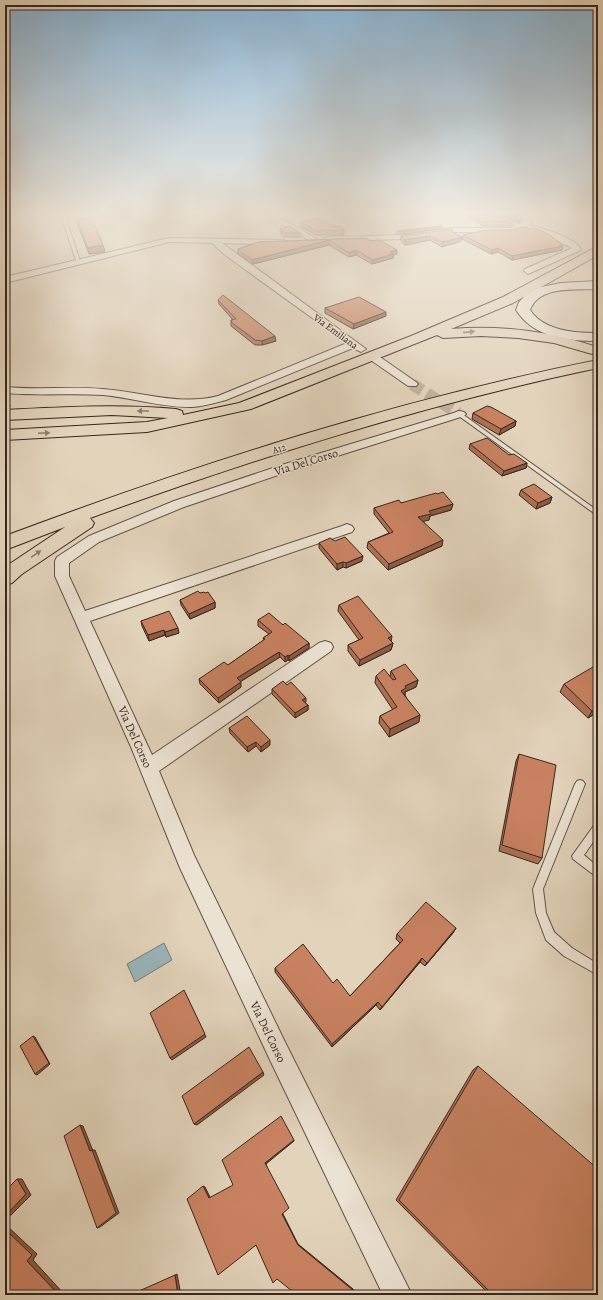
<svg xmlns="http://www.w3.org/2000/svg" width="603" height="1300" viewBox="0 0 603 1300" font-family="Alegreya,serif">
	<rect width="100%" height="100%" fill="#e2d3bb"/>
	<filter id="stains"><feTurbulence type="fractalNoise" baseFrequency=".005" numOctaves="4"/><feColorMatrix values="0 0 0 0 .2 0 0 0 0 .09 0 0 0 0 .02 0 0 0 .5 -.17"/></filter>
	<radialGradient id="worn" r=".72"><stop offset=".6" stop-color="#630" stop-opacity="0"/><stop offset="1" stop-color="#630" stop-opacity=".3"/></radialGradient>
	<path fill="#9ab5bb" stroke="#737c7c" d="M164 943 172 960 135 982 127 964Z"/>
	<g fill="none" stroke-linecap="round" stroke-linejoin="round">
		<path stroke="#c0b19c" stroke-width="12" stroke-dasharray="12 5.5" stroke-linecap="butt" d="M412 384 458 413"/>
		<g stroke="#625245" stroke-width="2">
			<path id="service" d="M67 213H71L66 219 81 264 77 263 62 219Z
				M492 213H497L523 227 520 228Z
				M458 411 598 511V516L456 414 455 413Z
				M580 780 583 781 585 784 543 889 546 913 554 932 572 948 598 964V975L564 956 546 940 536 913 533 889 575 784 577 781Z
				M598 822V835L584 855 598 867V878L573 859 572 856 595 824Z"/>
		</g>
		<g stroke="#625245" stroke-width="2">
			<path id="minor" d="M262 213H272L319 240 318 242H312Z
				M520 213H528L531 223 529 225C541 228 577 238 581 250L528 274 524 271 525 269 572 248 540 233 521 229 511 232H453L404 239 328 241 324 239 328 237 404 235 453 228H511L523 222Z
				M169 238 284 240 285 242 281 245 222 243 366 349 361 352 353 348 226 400C215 403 204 406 193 407 163 408 133 398 103 395 70 393 37 396 5 393V387C38 390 70 386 103 389 142 392 179 406 218 396L347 343 225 255 212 243 169 242 5 283V277Z
				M376 356 380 357 416 382 418 384 416 386H408L372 361 371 359Z
				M460 411 464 412 466 414 464 416 296 469 184 507 99 542 69 563V576L85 611 342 526 347 524 352 526 354 529 352 532 90 621 152 755 319 643 325 641 331 643 333 647 331 651 159 771 194 855 286 1044 412 1295H383L270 1060 180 868 131 747 55 576V561L57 557 89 536 174 501 288 463Z"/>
		</g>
		<g stroke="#38271e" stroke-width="2">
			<path id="secondary" d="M598 281V289C577 290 539 285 530 310 544 331 575 333 598 333V341C567 341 534 338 516 310L519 302 524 297 520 294 521 291 561 283Z"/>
		</g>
		<g stroke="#38271e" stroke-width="2">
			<path id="motorway" d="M598 246V255L513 303 451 329C501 325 549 331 597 347V353L592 354 554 343 518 338 481 336 443 338 437 335 251 409 147 432 5 440V430L147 422 168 418 112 415 5 420V410C62 407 119 404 176 409L182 411 183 415 239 403 411 336 503 297Z
				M598 360V368C425 404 256 458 90 518L94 523 92 527 22 574 12 583 5 585V567L65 527 5 550V536C198 464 396 400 598 360Z"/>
		</g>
		<use href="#service" fill="#ece2d3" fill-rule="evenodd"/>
		<use href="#minor" fill="#ece2d3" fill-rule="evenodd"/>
		<use href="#secondary" fill="#ece2d3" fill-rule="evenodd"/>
		<use href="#motorway" fill="#e2d3bb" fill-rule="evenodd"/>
	</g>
	<path fill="#ad7053" stroke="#38271e" d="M463 213H498L513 221 512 226H483L470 217Z
		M501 213H516L521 221 518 223Z
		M77 220 105 252 89 254 78 226Z
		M301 222 333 226 344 230V235H316L301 227Z
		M442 228 404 234H396L397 231Z
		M280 229 300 233V237H283L282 236V234L280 233Z
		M452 232 461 241 442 247 430 240 405 245 401 241V236Z
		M463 235 562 250 512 260 498 252 491 254 462 239Z
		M365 238 397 254 393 255V258L372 264 356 255 349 257 329 245 253 264 238 254V249L259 242Z
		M218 300 276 341 262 345H255L231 326V320H233L219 304Z
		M325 308 386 316 353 329 325 313Z
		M473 413 516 421 515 426 499 435 472 419Z
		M470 444 509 455 527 463 526 468 502 476 469 449Z
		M521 490 552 497 550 503 536 509 519 495Z
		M401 503 453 504 451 510 430 516 429 520 423 521 442 546 388 570 367 548 368 542 389 533 374 514V508Z
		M319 543 362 561 346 568 343 567 337 570 319 548Z
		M200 593 215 602V608L190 619 181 605 180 600Z
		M339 605 393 643 391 650 359 666 348 651V645L359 640 338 611Z
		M258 620 283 625 309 643V648L289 661 288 660 285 662 280 657 240 682 241 687 219 703 200 684 199 679 228 665 264 640 263 638 269 634 258 626Z
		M141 621 179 633 166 637 165 635 149 641 142 626Z
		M391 671 418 680 416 687 405 692V695L419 722 389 737 379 723 380 716 393 710 375 683 376 676 390 677Z
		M564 684 598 712 588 718 560 692Z
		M287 685 306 702 305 703 308 705V710L295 718 272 694V689Z
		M229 728 270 745 261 752 256 746 248 752 230 733Z
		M519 754 542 858 538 864 499 851 516 761Z
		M456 928 453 933 425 966 420 962 380 1010 376 1005 332 1047 275 972V968L333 983 350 996 400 943 396 939 397 934Z
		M478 1066 598 1295H490L396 1200 473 1070Z"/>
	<path fill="#8d5b44" stroke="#38271e" d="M522 217 521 221 518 223 519 218Z
		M442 226V228L404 234V231Z
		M430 236V240L405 245V240Z
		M462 237 461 241 442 247 443 242Z
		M329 240V245L253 264 252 260Z
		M103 245 105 252 89 254 88 248Z
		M563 246 562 250 512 260V256Z
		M498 248V252L491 254 492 250Z
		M356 250V255L349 257V253Z
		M397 250V254L393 255V258L372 264 373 260 390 252Z
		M386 312V316L353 329 354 324Z
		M275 336 276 341 262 345V341Z
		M9 403 10 406 9 408 5 410V407Z
		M516 421 515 426 499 435 501 429Z
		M527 463 526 468 502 476 504 471Z
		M552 497 550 503 536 509 538 503Z
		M453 504 451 510 430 516 429 520 417 523 418 517 429 511Z
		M443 540 442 546 388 570 389 564Z
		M363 556 362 561 346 568V563Z
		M343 562V567L337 570V564Z
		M215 602V608L190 619 189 614Z
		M178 628 179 633 166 637 165 632Z
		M164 630 165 635 149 641 148 635Z
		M392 636 391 643 388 638Z
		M309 643V648L289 661V656Z
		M393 643 391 650 359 666 360 660Z
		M279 652 280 657 238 683 237 678Z
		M288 655V660L285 662V657Z
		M418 680 416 687 405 692V695L401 691 405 686Z
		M241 682V687L219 703 218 698Z
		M306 698V702L302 705V700Z
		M308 705V710L295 718V713Z
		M598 708V712L588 718 592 711Z
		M420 715 419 722 389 737 390 729Z
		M270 740V745L261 752V747Z
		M256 742V746L248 752 247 747Z
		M456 928 453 933 425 966 427 963Z
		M422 958 420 962 380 1010 382 1007Z
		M185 993 206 1037 172 1060 170 1058Z
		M378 1002 376 1005 332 1047V1044Z
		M33 1036 35 1037 50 1064 37 1075 35 1074Z
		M263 1072 264 1075 197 1125 194 1124Z
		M80 1125 83 1126 93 1151H90Z
		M294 1140V1141L266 1164 283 1214 298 1244 353 1289 354 1291 298 1245 282 1214 265 1163Z
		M92 1150H95L119 1213 100 1227 97 1228Z
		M17 1179H22L31 1195 5 1221V1216Z
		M203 1186 205 1187 211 1199 209 1198Z
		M5 1224 37 1254 33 1260 65 1295H59L27 1261 5 1229Z
		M177 1274 181 1295H178L175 1275Z"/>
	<path fill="#c98261" stroke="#38271e" d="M472 213H498L513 221 483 222Z
		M509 213H516L522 217 519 218Z
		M92 218 103 245 88 248 77 220Z
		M317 218 333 226 342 227 344 230 316 231 301 222Z
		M289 226 300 233H283L281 232 284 231 280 229Z
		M442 226 404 231H397Z
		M522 227 540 230 550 235 563 246 512 256 498 248 492 250 463 235 486 230H512Z
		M452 229V232L462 237 443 242 430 236 405 240 401 236Z
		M365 238 371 241 379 240 397 250 390 252 393 254 373 260 356 250 349 253 329 240 252 260 238 249 259 242Z
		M223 295 275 336 262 341 255 340 231 322H232L231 320 236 319 218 300Z
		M359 297 386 312 354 324 325 308Z
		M9 403 8 406 5 407V404Z
		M487 406 491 407 516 421 501 429 473 413Z
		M487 438 509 455 514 454 527 463 504 471 470 444Z
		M534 484 552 497 538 503 521 490Z
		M443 492 453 504 429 511 431 514 418 517 443 540 389 564 368 542 393 532 374 508 399 500 401 503 436 493 437 494Z
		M345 537 363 556 346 563 343 562 337 564 319 543 330 538 335 541Z
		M198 591 200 593 204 592 205 593 208 592 215 602 189 614 180 600Z
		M358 596 392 636 388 638 393 643 360 660 348 645 363 638 339 605Z
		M169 611 178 628 165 632 164 630 148 635 141 621Z
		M269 613 283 625 285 623 309 643 289 656 288 655 285 657 279 652 237 678 241 682 218 698 199 679 224 662 228 665 265 639 263 638 272 632 258 620Z
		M405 664 418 680 405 686 406 688 401 691 420 715 390 729 380 716 397 707 376 676 384 669 393 680 396 679 391 671Z
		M598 664V708L592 711 564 684Z
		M283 681 287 685 291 682 306 698 302 700 308 705 295 713 272 689Z
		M247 716 270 740 261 747 256 742 247 747 229 728Z
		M519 754 556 765 542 858 502 845Z
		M426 902 456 928 427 963 422 958 382 1007 378 1002 332 1044 275 968 303 944 333 983 337 979 350 996 403 940 397 934Z
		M184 990 205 1034 170 1058 150 1013Z
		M33 1036 49 1063 35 1074 20 1046Z
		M249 1047 263 1072 194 1124 182 1096Z
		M478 1066 598 1169V1295H493L399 1200Z
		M281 1116 294 1140 265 1163 289 1208 282 1214 298 1245 354 1291 352 1295H297L277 1279 273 1283 256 1245 218 1275 187 1199 203 1186 209 1198 233 1185 222 1160Z
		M80 1125 90 1151 92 1150 116 1213 97 1228 64 1136Z
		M17 1179 26 1194 5 1216V1191Z
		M5 1229 32 1255 27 1261 59 1295H5Z
		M175 1275 178 1295H130Z"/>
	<defs><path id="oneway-solid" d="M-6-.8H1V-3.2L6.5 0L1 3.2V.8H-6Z"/></defs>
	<g fill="#8d7d6c">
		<use href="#oneway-solid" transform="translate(469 332) rotate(-6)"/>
		<use href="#oneway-solid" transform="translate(143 411) rotate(-180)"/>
		<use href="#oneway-solid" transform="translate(44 433) rotate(-3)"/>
		<use href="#oneway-solid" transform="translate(36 554) rotate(-34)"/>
	</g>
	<linearGradient id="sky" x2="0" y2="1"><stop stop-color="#89b4d6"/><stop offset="0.54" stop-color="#f2ebe0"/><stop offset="1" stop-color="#f2ebe0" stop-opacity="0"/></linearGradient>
	<rect width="603" height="395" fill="url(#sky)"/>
	<g text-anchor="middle" stroke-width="3" stroke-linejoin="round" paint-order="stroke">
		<g font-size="10" fill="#38271e" stroke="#ece2d3">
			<text transform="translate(336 331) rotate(36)" y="4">Via Emiliana</text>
			<text transform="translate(279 448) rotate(-17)" y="4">A12</text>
		</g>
		<g font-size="12" fill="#38271e" stroke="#ece2d3">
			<text transform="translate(306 462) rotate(-17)" y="4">Via Del Corso</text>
			<text transform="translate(135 737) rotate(66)" y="4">Via Del Corso</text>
			<text transform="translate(268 1032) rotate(64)" y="4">Via Del Corso</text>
		</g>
	</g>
	<rect width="603" height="1300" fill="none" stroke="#e2d3bb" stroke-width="20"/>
	<rect x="6" y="6" width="591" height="1288" fill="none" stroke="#38271e" stroke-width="2"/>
	<rect x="10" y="10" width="583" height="1280" fill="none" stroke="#38271e"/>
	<rect width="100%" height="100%" filter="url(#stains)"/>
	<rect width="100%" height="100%" fill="url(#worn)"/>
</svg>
